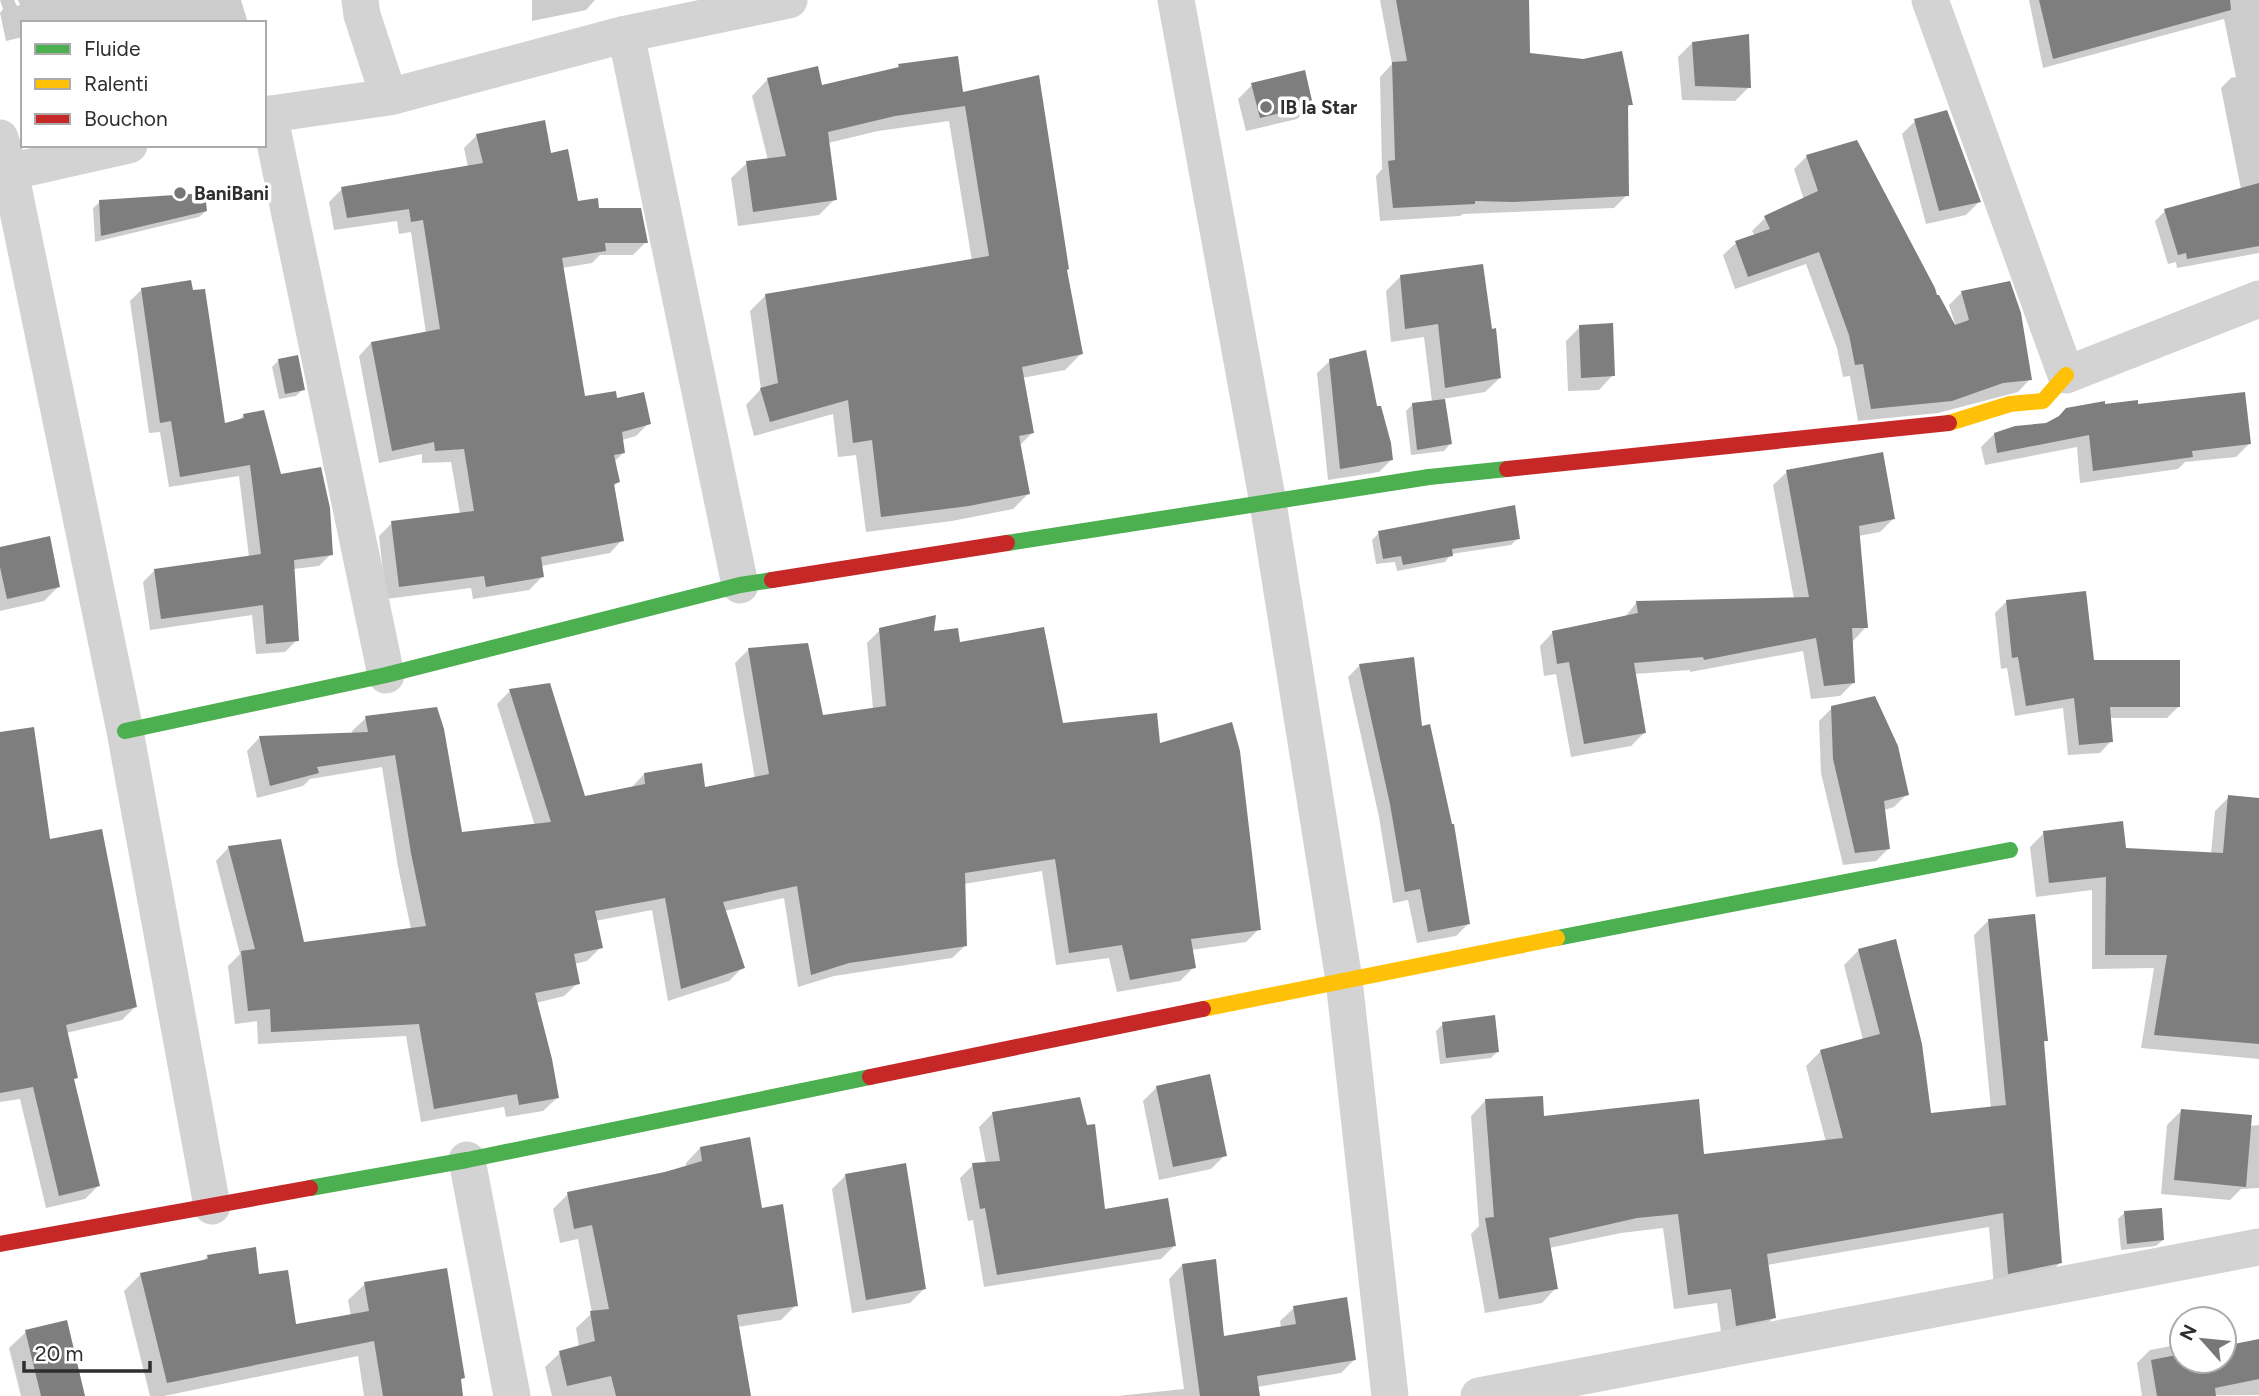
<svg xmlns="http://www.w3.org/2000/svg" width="2259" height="1396" viewBox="0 0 2259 1396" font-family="Figtree,sans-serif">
	<rect width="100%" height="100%" fill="#fff"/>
	<path fill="#0003" d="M0 0H14L17 6 20 5 18 0H241L248 23H23V37L6 41 0 13 3 9Z
		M532 0H595L586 10 532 21Z
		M1380 0H1527L1529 55 1631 104 1626 109 1627 195 1614 208 1463 214 1460 216 1380 221 1376 176 1382 169 1380 77 1392 64Z
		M2029 0H2259V253L2177 268 2176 262 2168 264 2155 221 2165 211 2241 189 2221 88 2231 78 2236 77 2224 19 2043 68Z
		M1692 43 1749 87 1735 101 1682 100 1678 57Z
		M899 66 961 94 1065 271 1081 354 1065 370 1022 378 1032 433 1019 446 1028 494 1013 509 952 521 866 532 856 455 838 457 833 414 754 436 746 405 761 389 750 311 766 295 972 261 949 121 878 131 828 143 835 199 819 215 738 226 731 178 747 163 768 160 752 96 767 80 817 68 821 87 895 69Z
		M1252 85 1311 105 1297 119 1246 131 1238 99Z
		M1915 121 1979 202 1966 215 1926 224 1902 134Z
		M477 135 549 155 577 203 598 210 646 242 633 255H600L592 263 562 268 584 398 616 400 649 423 636 436 622 440 624 452 614 462 618 482 613 487 622 540 610 553 541 566 542 577 529 590 473 599 471 588 386 599 379 536 392 523 460 514 451 462 422 463V454L379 463 359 356 371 343 426 333 411 232 399 234 397 221 334 230 329 202 342 189 468 167 464 148Z
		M1856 142 1935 298 1955 324 1949 305 1962 292 2030 379 2018 392 1938 413 1858 421 1850 376 1843 377 1837 348 1806 264 1735 289 1723 255 1736 243 1755 236 1752 231 1765 218 1804 200 1794 169 1806 157Z
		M100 202 206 211 199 217 95 242 93 208Z
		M1400 277 1500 378 1485 392 1443 399 1450 444 1444 451 1411 455 1406 411 1413 404 1432 402 1424 337 1391 342 1386 291Z
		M141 290 224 426 237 422 244 415 279 476 331 554 319 566 293 569 297 640 285 652 256 654 252 615 150 630 143 582 155 570 249 557 239 476 169 487 160 432 149 433 130 301Z
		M1580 327 1613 375 1599 390 1568 391 1566 341Z
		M279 360 303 389 296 396 279 399 272 367Z
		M1330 361 1376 408 1391 460 1379 472 1328 480 1317 373Z
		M2104 406H2137L2249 444 2236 457 2185 462 2178 469 2080 483 2077 447 1985 465 1981 447 1994 434 2046 424Z
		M1787 472 1893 519 1880 532 1858 536 1866 627 1853 641V683L1840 696 1811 699 1803 651 1690 672V670L1634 674 1645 732 1631 746 1571 757 1556 674 1544 676 1540 646 1553 632 1624 618 1637 602 1794 599 1773 485Z
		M1379 533 1518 538 1511 545 1451 554 1445 562 1397 571 1395 562 1376 564 1372 540Z
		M0 549 58 587 44 601 0 611Z
		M2006 602 2092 662 2179 706 2167 718H2109L2111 741 2100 753 2068 755 2063 708 2015 716 2007 668 2001 669 1995 613Z
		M880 630 932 633 959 644 1061 725 1159 745 1259 929 1246 942 1191 950 1194 967 1180 981 1117 992 1109 958 1056 965 1042 871 964 884 966 945 952 958 834 976 798 987 784 898 724 911 743 967 729 981 668 1001 652 910 595 921 601 947 587 961 574 964 578 983 564 996 536 1003 557 1098 543 1111 506 1117 504 1107 421 1122 406 1036 258 1044 257 1021 235 1024 228 966 240 954 216 861 229 847 303 944 411 929 398 867 382 767 310 779 303 786 257 798 247 751 260 737 353 734 352 731 366 718 460 834 535 826 497 704 510 691 584 798 631 788 644 774 703 789 755 779 735 663 749 649 821 717 873 709 867 643Z
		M1360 665 1420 728 1468 924 1456 936 1417 943 1408 900 1393 903 1379 817 1348 677Z
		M1832 708 1907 794 1894 807 1884 810 1889 848 1876 861 1843 865 1821 773 1819 721Z
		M2229 797 2259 799V1059L2141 1048 2154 968 2092 969V890L2036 897 2030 847 2044 833 2124 850 2211 854 2215 811Z
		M0 864 135 1007 122 1020 66 1033 76 1077 73 1080 98 1186 85 1199 46 1208 20 1099 0 1102Z
		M1988 921 2046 1040 2043 1044 2060 1263 2045 1277 1994 1287 1989 1227 1767 1265 1774 1317 1759 1332 1722 1339 1717 1303 1674 1309 1663 1228 1621 1233 1549 1248 1556 1288 1542 1303 1485 1313 1471 1234 1479 1226 1471 1116 1485 1101 1543 1118 1702 1156 1826 1142 1806 1066 1821 1051 1863 1040 1844 965 1859 950 1930 1115 1991 1109 1974 935Z
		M1443 1024 1498 1051 1491 1058 1440 1064 1436 1031Z
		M1157 1087 1225 1155 1211 1169 1159 1180 1143 1101Z
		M2182 1110 2250 1126 2259 1125V1188L2241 1189 2230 1200 2161 1194 2167 1125Z
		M992 1114 1103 1211 1174 1246 1161 1259 984 1287 973 1220 968 1221 960 1178 973 1165 986 1164 979 1127Z
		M700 1148 761 1210 796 1305 781 1320 737 1327 749 1396H552L545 1367 560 1353 579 1347 576 1328 592 1313 578 1239 560 1243 553 1209 568 1194 686 1167V1163Z
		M846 1175 924 1289 910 1303 852 1313 832 1189Z
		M2125 1212 2163 1240 2156 1246 2121 1250 2118 1219Z
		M208 1256 258 1276 294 1326 351 1316 348 1300 365 1284 463 1377 460 1381 462 1396H364L358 1356 164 1396H150L124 1291 141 1274 202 1262Z
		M1182 1265 1222 1338 1281 1328 1280 1321 1294 1308 1354 1360 1341 1373 1257 1387 1258 1396H1117L1184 1389 1169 1279Z
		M26 1332 82 1396H21L9 1348Z
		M2182 1344V1361H2224V1348L2259 1354V1395L2142 1396 2137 1363 2150 1350Z"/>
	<path fill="#7e7e7e" d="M1396 0H1529L1530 53 1583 59 1622 51 1633 105H1628L1629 196 1514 202 1475 201V204L1393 208 1388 161 1395 160 1392 62 1407 61Z
		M2039 0H2230L2231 10 2053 59Z
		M1749 34 1751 88 1695 86 1692 42Z
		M958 56 963 92 1039 75 1069 269 1067 270 1083 354 1022 367 1034 433 1019 436 1030 494 969 506 881 517 872 440 853 443 848 400 770 422 760 388 778 383 765 294 989 256 965 106 895 116 828 132 837 200 753 212 746 161 786 156 767 78 818 66 822 85 899 67 898 64Z
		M1305 70 1313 105 1260 118 1251 83Z
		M1947 110 1981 202 1939 211 1914 119Z
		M545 120 551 153 568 149 578 201 598 198 599 208H641L648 243H605L606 251 562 258 585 396 616 391 617 398 644 392 651 424 622 432 625 453 614 455 620 482 614 484 624 541 541 557 544 577 486 587 484 576 399 587 391 521 474 511 464 449 435 451 434 442 392 451 371 342 440 329 423 220 411 222 409 209 347 218 341 187 483 163 476 134Z
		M1857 140 1935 288 1937 295H1939L1955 325 1969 320 1961 291 2010 281 2021 313 2032 380 2003 383 1952 401 1871 409 1863 364 1855 365 1849 335 1819 252 1748 277 1735 241 1770 229 1764 216 1818 191 1806 155Z
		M2259 183V246L2187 259 2186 253 2178 255 2164 209Z
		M205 193 207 211 101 236 99 200Z
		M1483 264 1492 329 1496 328 1501 378 1445 388 1438 324 1405 329 1400 275Z
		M191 280 193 290 205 289 225 423 244 418 243 414 264 410 281 474 321 467 330 508 333 555 294 560 299 641 266 644 263 605 161 619 154 569 261 554 250 465 180 477 171 421 160 423 141 288Z
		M1613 323 1615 376 1581 378 1579 325Z
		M1366 350 1377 406H1381L1391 443 1393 460 1340 469 1329 359Z
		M298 355 305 390 285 394 278 359Z
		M2245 392 2251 444 2192 451 2193 457 2093 471 2089 435 1997 453 1994 433 2015 426 2046 423 2059 416 2066 408 2105 401V404L2138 400V404Z
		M1445 399 1452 444 1417 450 1412 403Z
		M1883 452 1895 519 1859 526 1868 628H1852L1855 683 1824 686 1816 638 1704 660 1703 657 1634 663 1646 733 1584 744 1569 662 1557 664 1552 631 1638 613 1636 601 1809 597 1786 470Z
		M1515 505 1520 539 1452 549 1453 556 1403 565 1401 556 1383 559 1378 531Z
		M50 536 60 587 7 599 0 567V547Z
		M2086 591 2094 660H2180V707H2110L2113 742 2079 745 2074 698 2026 706 2018 657 2012 658 2006 600Z
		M936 615 934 631 958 628 960 642 1044 627 1063 723 1157 713 1160 743 1232 722 1240 751 1261 930 1191 939 1196 968 1130 980 1122 945 1069 953 1055 859 965 873 967 946 849 963 811 975 797 886 723 902 745 968 681 989 665 898 595 911 603 948 574 954 580 984 535 993 552 1059 559 1098 519 1105 517 1094 434 1109 419 1024 271 1032 270 1009 248 1011 241 951 255 949 228 846 281 839 304 942 426 926 411 853 395 755 317 767 319 773 270 786 259 736 368 732 365 716 437 707 444 729 462 832 551 822 509 689 550 683 585 796 645 784 644 773 702 763 705 787 769 774 748 648 808 643 823 715 886 706 879 628Z
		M1414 657 1422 726 1430 724 1452 824H1454L1470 924 1428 932 1420 889 1405 892 1390 804 1359 664Z
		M1875 696 1898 746 1909 795 1884 801 1890 849 1855 853 1833 759 1831 706Z
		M34 727 50 839 102 829 137 1007 66 1025 78 1078 74 1079 100 1186 59 1196 33 1087 0 1093V732Z
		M2228 795 2259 798V1044L2154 1035 2167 955H2105L2106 877 2049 883 2043 831 2123 821 2126 848 2223 853Z
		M2035 914 2048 1041H2044L2062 1263 2008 1274 2003 1213 1767 1254 1776 1318 1736 1326 1731 1289 1688 1295 1678 1214 1637 1218 1549 1238 1558 1289 1499 1299 1485 1218 1494 1217 1485 1099 1543 1096 1544 1116 1699 1099 1704 1154 1843 1138 1820 1050 1880 1034 1858 949 1896 939 1922 1044 1931 1113 2006 1105 1988 919Z
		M1495 1015 1499 1052 1446 1058 1442 1022Z
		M1210 1074 1227 1156 1173 1167 1156 1086Z
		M1080 1097 1087 1125 1095 1124 1105 1209 1168 1198 1176 1246 997 1275 985 1208 980 1209 972 1163 1000 1161 992 1112Z
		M2181 1109 2252 1115 2246 1187 2174 1180Z
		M750 1137 762 1208 783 1204 798 1306 737 1315 751 1396H616L611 1376 567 1386 559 1351 595 1341 590 1311 609 1309 592 1225 574 1229 567 1192 665 1172 702 1161 700 1147Z
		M906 1163 926 1289 866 1300 845 1174Z
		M2162 1208 2164 1240 2127 1244 2124 1211Z
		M256 1247 259 1274 288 1270 296 1324 369 1311 364 1282 447 1268 465 1378 461 1379 463 1396H383L374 1341 167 1383 140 1273 208 1259 207 1255Z
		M1216 1259 1224 1336 1296 1324 1293 1306 1347 1297 1356 1360 1257 1376 1260 1396H1200L1182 1264Z
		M67 1320 85 1396H41L25 1330Z
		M2259 1339V1379L2215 1388 2216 1396H2157L2151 1360 2182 1354V1361H2224V1346Z"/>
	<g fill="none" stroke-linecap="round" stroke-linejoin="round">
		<path stroke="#d3d3d3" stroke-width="37" d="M360 0 362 15 389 97
			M1176 0 1268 503 1344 980 1390 1396
			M1930 0 2066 375 2259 299
			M626 34 740 585
			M269 114 386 675
			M264 115 389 97 626 34 789 0
			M0 138 10 172 125 731 212 1206
			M0 174 129 145
			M467 1160 512 1396
			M1479 1396 2259 1247"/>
		<path stroke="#4caf50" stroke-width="16" d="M1007 543 1429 477 1507 469
			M125 731 386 675 740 585 772 580
			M1557 938 2010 850
			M310 1188 467 1160 870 1077"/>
		<path stroke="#ffc107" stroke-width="16" d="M1949 423 2010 404 2043 401 2066 375
			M1203 1009 1557 938"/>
		<path stroke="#c62828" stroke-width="16" d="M1507 469 1949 423
			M772 580 1007 543
			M870 1077 1203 1009
			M0 1244 310 1188"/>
	</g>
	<g fill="#777" stroke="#fff" stroke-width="2.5">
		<circle cx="1266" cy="107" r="7"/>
		<circle cx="180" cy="193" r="7"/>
	</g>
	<g text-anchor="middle" stroke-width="7" stroke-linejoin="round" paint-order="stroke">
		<g font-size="19" font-weight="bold" fill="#2e2e2e" stroke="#fff" text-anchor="start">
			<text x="1280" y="114">IB la Star</text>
			<text x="194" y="200">BaniBani</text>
		</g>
	</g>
	<rect x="21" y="21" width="245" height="126" fill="#ffffff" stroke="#ababab" stroke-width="2"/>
	<rect x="35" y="44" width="35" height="10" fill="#4caf50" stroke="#ababab" stroke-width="2"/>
	<text x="84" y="56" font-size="21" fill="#2e2e2e">Fluide</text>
	<rect x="35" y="79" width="35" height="10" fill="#ffc107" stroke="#ababab" stroke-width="2"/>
	<text x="84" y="91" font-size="21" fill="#2e2e2e">Ralenti</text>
	<rect x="35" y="114" width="35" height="10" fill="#c62828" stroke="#ababab" stroke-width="2"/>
	<text x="84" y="126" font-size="21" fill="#2e2e2e">Bouchon</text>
	<g transform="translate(2203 1340) rotate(297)"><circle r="33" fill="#ffffff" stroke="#ababab" stroke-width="2"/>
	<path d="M0-5L12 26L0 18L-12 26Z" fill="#777777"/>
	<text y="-10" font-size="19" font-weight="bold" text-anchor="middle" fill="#2e2e2e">N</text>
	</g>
	<path d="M24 1361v10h126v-10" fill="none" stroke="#2e2e2e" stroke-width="3.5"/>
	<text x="35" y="1361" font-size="21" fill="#2e2e2e" stroke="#ffffff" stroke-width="5" paint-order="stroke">20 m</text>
</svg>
